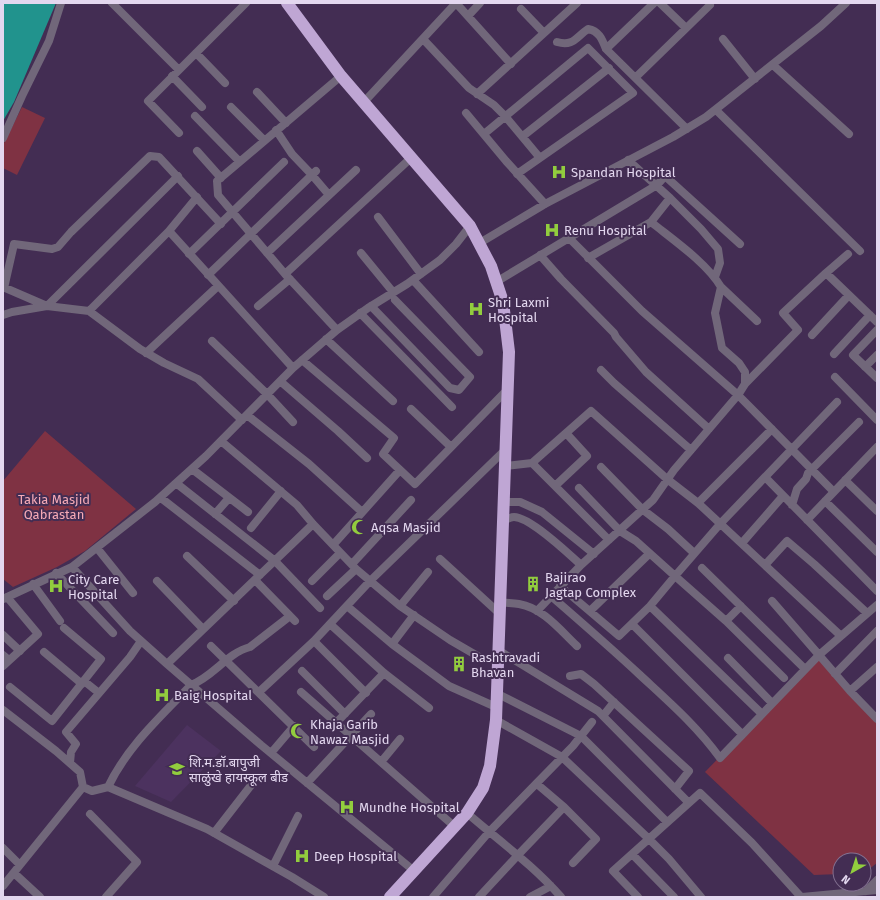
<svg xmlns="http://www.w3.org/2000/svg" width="880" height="900" viewBox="0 0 880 900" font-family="'Fira Sans','Noto Sans Devanagari',sans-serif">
	<rect width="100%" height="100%" fill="#432d53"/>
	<path fill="#4c325f" d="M187 725 221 751 171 802 135 786Z"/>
	<path fill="#7f3243" d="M22 107 45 118 17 175 3 168V145Z
		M45 431 136 509 85 551 57 567 13 587 3 579V481Z
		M819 655 877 719V863L864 873V860H840V874L814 875 705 772Z"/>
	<path fill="#21938d" d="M3 3H56L14 102 3 121Z"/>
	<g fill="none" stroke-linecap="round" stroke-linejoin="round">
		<path stroke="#71677a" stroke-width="8" d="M112 3 179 70
			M456 3 511 64
			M660 3 686 28
			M521 9 544 33
			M468 16 480 3
			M423 39 469 88 494 105 505 116 540 158
			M723 39 755 79
			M557 42C573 47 576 37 588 29 599 31 602 39 606 49L687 129
			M606 49 654 3
			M196 53 225 83
			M773 65 849 134
			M172 76 202 107
			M636 77 710 5
			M257 92 286 123
			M477 94 577 3
			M364 102 456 3
			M231 107 264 140
			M716 110 860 251
			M466 113 506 161 545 204
			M195 116 239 161
			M276 130 292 154 312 175 329 195
			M179 133 148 101 246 3
			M484 134 588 48 633 93 517 174
			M523 136 609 68
			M3 138 22 96 49 41 61 3
			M197 151 221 178
			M628 160 670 198 701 229 718 249 720 263 715 277
			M197 197 169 231 293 368
			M378 217 421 274
			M569 238 642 311 738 395 834 492
			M478 244 545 204 673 137 706 117 821 26 846 3
			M267 253 356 170
			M361 253 393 292
			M189 254 284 162
			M848 254 826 273 877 322
			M540 255 561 279 614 333 616 337 646 372 709 429
			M588 258 651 222 670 198
			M285 274 412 157
			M208 275 316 171
			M413 280 479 352
			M496 282 657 185 665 176 740 244
			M3 287 47 306 178 176
			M721 287 757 321
			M4 288 14 244 52 249 58 247 71 232 150 156 159 157 221 224
			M258 306 290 279
			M371 306 450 388 459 390 470 377 395 300
			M89 311 169 231
			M360 313 452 407
			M3 315 12 312 47 306 89 311 140 349 164 363 198 379 242 420
			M337 330 285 274 218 195 217 181 341 76
			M877 330 853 355 877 378
			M812 335 849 295
			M326 339 393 401
			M212 341 267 394 293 422
			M146 353 218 286
			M834 354 870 315
			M302 360 394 438 383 454 415 484 507 390
			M865 367 877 355
			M601 370 614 383 691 450
			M835 377 877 420
			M280 381 338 431 367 458
			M745 384 798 330 783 313 826 273
			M411 409 451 447
			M247 415 309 464 362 512
			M221 441 297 505 313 524 356 569 400 606 450 640 481 658 497 660
			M505 466 532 463
			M601 467 642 509 668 529 694 553
			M192 469 248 512
			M765 477 877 591
			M845 480 877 511
			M176 483 275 561 320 608
			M555 486 587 456 566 433
			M579 488 620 531 636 541 675 576 720 524 837 402
			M161 498 260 575
			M825 501 877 552
			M503 502H520L542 512 594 554
			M698 503 772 429
			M792 505 797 489 806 479 808 473 859 422
			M215 514 229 498
			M807 520 877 447
			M503 521C506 520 510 517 514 517 530 517 569 554 581 565
			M251 528 281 491
			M609 540 532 463 591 411 667 479 698 503 841 636
			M742 543 783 496
			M333 545 400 470
			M97 548 133 593
			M187 556 234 601
			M440 559 499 613
			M352 564 411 500
			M765 565 787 541 814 564 867 613
			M72 567 130 631 167 664 261 745 413 870
			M702 568 805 669
			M56 573 113 633
			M255 580 295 621
			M157 581 203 629
			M312 581 340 553
			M33 584 60 621
			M560 586 619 636 650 606 675 576 726 621 741 606
			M327 596 356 569
			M551 596C581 622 611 648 640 675 668 701 697 726 720 758L819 655 850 691 877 719
			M3 599 72 567 155 502 206 456 293 368 337 330 368 308 407 284 440 260 456 244 470 226
			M772 601 819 655 877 605
			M499 602C506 603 512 603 519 604 543 608 560 630 577 646
			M347 606 392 644 449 686 496 707
			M400 606 428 572
			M650 606 762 714
			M537 611 581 565 653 500 674 470 738 395 745 384V372L739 363 722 348 715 313 721 287C707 263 672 239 651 222
			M590 611 649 554
			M726 621 784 678
			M330 624 384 673 429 708
			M632 624 742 734
			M3 635 20 651
			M314 641 366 693
			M392 644 414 615
			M211 646 314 747
			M498 650 598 711 689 803
			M44 652 82 684
			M3 655 9 660
			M728 658 772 703
			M167 664 313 524
			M3 666 38 634 7 597
			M302 671 345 714
			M835 674 877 631
			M570 676 581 674 594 684 689 771 675 789
			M84 681 99 693
			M10 687 52 721 101 659 64 628
			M850 691 877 667
			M259 692 314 641 370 581 505 450
			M301 692 454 826
			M496 693 581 736 667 822
			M3 710 56 751 80 772 83 787 92 791 108 787 207 829 292 877 324 897
			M603 716 614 702
			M496 720 562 757 649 839 669 859 701 897
			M336 723 384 673
			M271 753 294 726
			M381 762 400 739
			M70 763 71 752 76 744 66 732 130 657 141 641
			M307 783 371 714
			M537 784 564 807
			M108 787C127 747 160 717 191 685 213 677 227 653 250 647L290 616
			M467 813C498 840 533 865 561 897
			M90 814 137 862 106 897
			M214 833 252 784
			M3 848 20 865
			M632 854 674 897
			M273 866 298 816
			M14 873 40 897
			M3 886 83 787
			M866 891 877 880
			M433 897 489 832 573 746 592 722
			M479 897 518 855 564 807 596 839 573 863
			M530 897 551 886
			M638 897 613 871 700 793 752 843 801 897
			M802 897 877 890"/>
		<path stroke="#bfa6d4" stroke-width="12" d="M287 3 341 76 470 226 491 266 503 302 509 352 496 720 490 766 483 788 467 813 390 897"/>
	</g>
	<defs>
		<g id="hospital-bare" transform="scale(1.2)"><path d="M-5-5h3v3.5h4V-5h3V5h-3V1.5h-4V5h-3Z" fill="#92cd3e" stroke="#432d53" stroke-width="2.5" paint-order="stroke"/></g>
		<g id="mosque-bare" transform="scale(1.2)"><path d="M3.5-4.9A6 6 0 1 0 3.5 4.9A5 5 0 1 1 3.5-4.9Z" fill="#92cd3e" stroke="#432d53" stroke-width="2.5" paint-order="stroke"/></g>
		<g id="building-bare" transform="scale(1.2)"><path d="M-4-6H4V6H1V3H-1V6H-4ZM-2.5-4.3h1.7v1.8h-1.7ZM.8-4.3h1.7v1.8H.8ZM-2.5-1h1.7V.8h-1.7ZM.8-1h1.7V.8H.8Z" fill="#92cd3e" stroke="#432d53" stroke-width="2.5" paint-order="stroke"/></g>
		<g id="university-bare" transform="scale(1.2)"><path d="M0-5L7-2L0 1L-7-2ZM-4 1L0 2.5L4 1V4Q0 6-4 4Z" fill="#92cd3e" stroke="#432d53" stroke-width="2.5" paint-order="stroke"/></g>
	</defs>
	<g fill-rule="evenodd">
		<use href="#hospital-bare" x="559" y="172"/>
		<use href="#hospital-bare" x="552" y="230"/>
		<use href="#hospital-bare" x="476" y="309"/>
		<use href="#mosque-bare" x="359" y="527"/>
		<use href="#building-bare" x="533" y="584"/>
		<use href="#hospital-bare" x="56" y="586"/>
		<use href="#building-bare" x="459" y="664"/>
		<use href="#hospital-bare" x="162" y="695"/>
		<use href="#mosque-bare" x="298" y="731"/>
		<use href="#university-bare" x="177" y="769"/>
		<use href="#hospital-bare" x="347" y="807"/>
		<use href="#hospital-bare" x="302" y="856"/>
	</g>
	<g text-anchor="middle" stroke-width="4" stroke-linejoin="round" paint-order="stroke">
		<g font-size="13" fill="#e3d7ef" stroke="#432d53" text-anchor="start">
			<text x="571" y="177">Spandan Hospital</text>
			<text x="564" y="235">Renu Hospital</text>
			<text x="488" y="307">Shri Laxmi<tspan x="488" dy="15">Hospital</tspan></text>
			<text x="371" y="532">Aqsa Masjid</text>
			<text x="545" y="582">Bajirao<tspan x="545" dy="15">Jagtap Complex</tspan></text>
			<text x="68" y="584">City Care<tspan x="68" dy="15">Hospital</tspan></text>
			<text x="471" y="662">Rashtravadi<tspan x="471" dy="15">Bhavan</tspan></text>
			<text x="174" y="700">Baig Hospital</text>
			<text x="310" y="729">Khaja Garib<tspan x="310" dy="15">Nawaz Masjid</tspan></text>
			<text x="189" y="767">शि.म.डॉ.बापुजी<tspan x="189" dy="15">साळुंखे हायस्कूल बीड</tspan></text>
			<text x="359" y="812">Mundhe Hospital</text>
			<text x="314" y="861">Deep Hospital</text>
		</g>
		<g font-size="13" fill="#f6aab6" stroke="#432d53">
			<text x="54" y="504">Takia Masjid<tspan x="54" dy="15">Qabrastan</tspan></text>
		</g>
	</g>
	<rect width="880" height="900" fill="none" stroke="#e3d7ef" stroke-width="8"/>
	<g transform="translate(852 872) rotate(219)"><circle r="19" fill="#432d53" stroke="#837191"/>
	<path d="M0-3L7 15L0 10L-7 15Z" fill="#92cd3e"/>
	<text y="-6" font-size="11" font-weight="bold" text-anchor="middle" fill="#e3d7ef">N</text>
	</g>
</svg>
